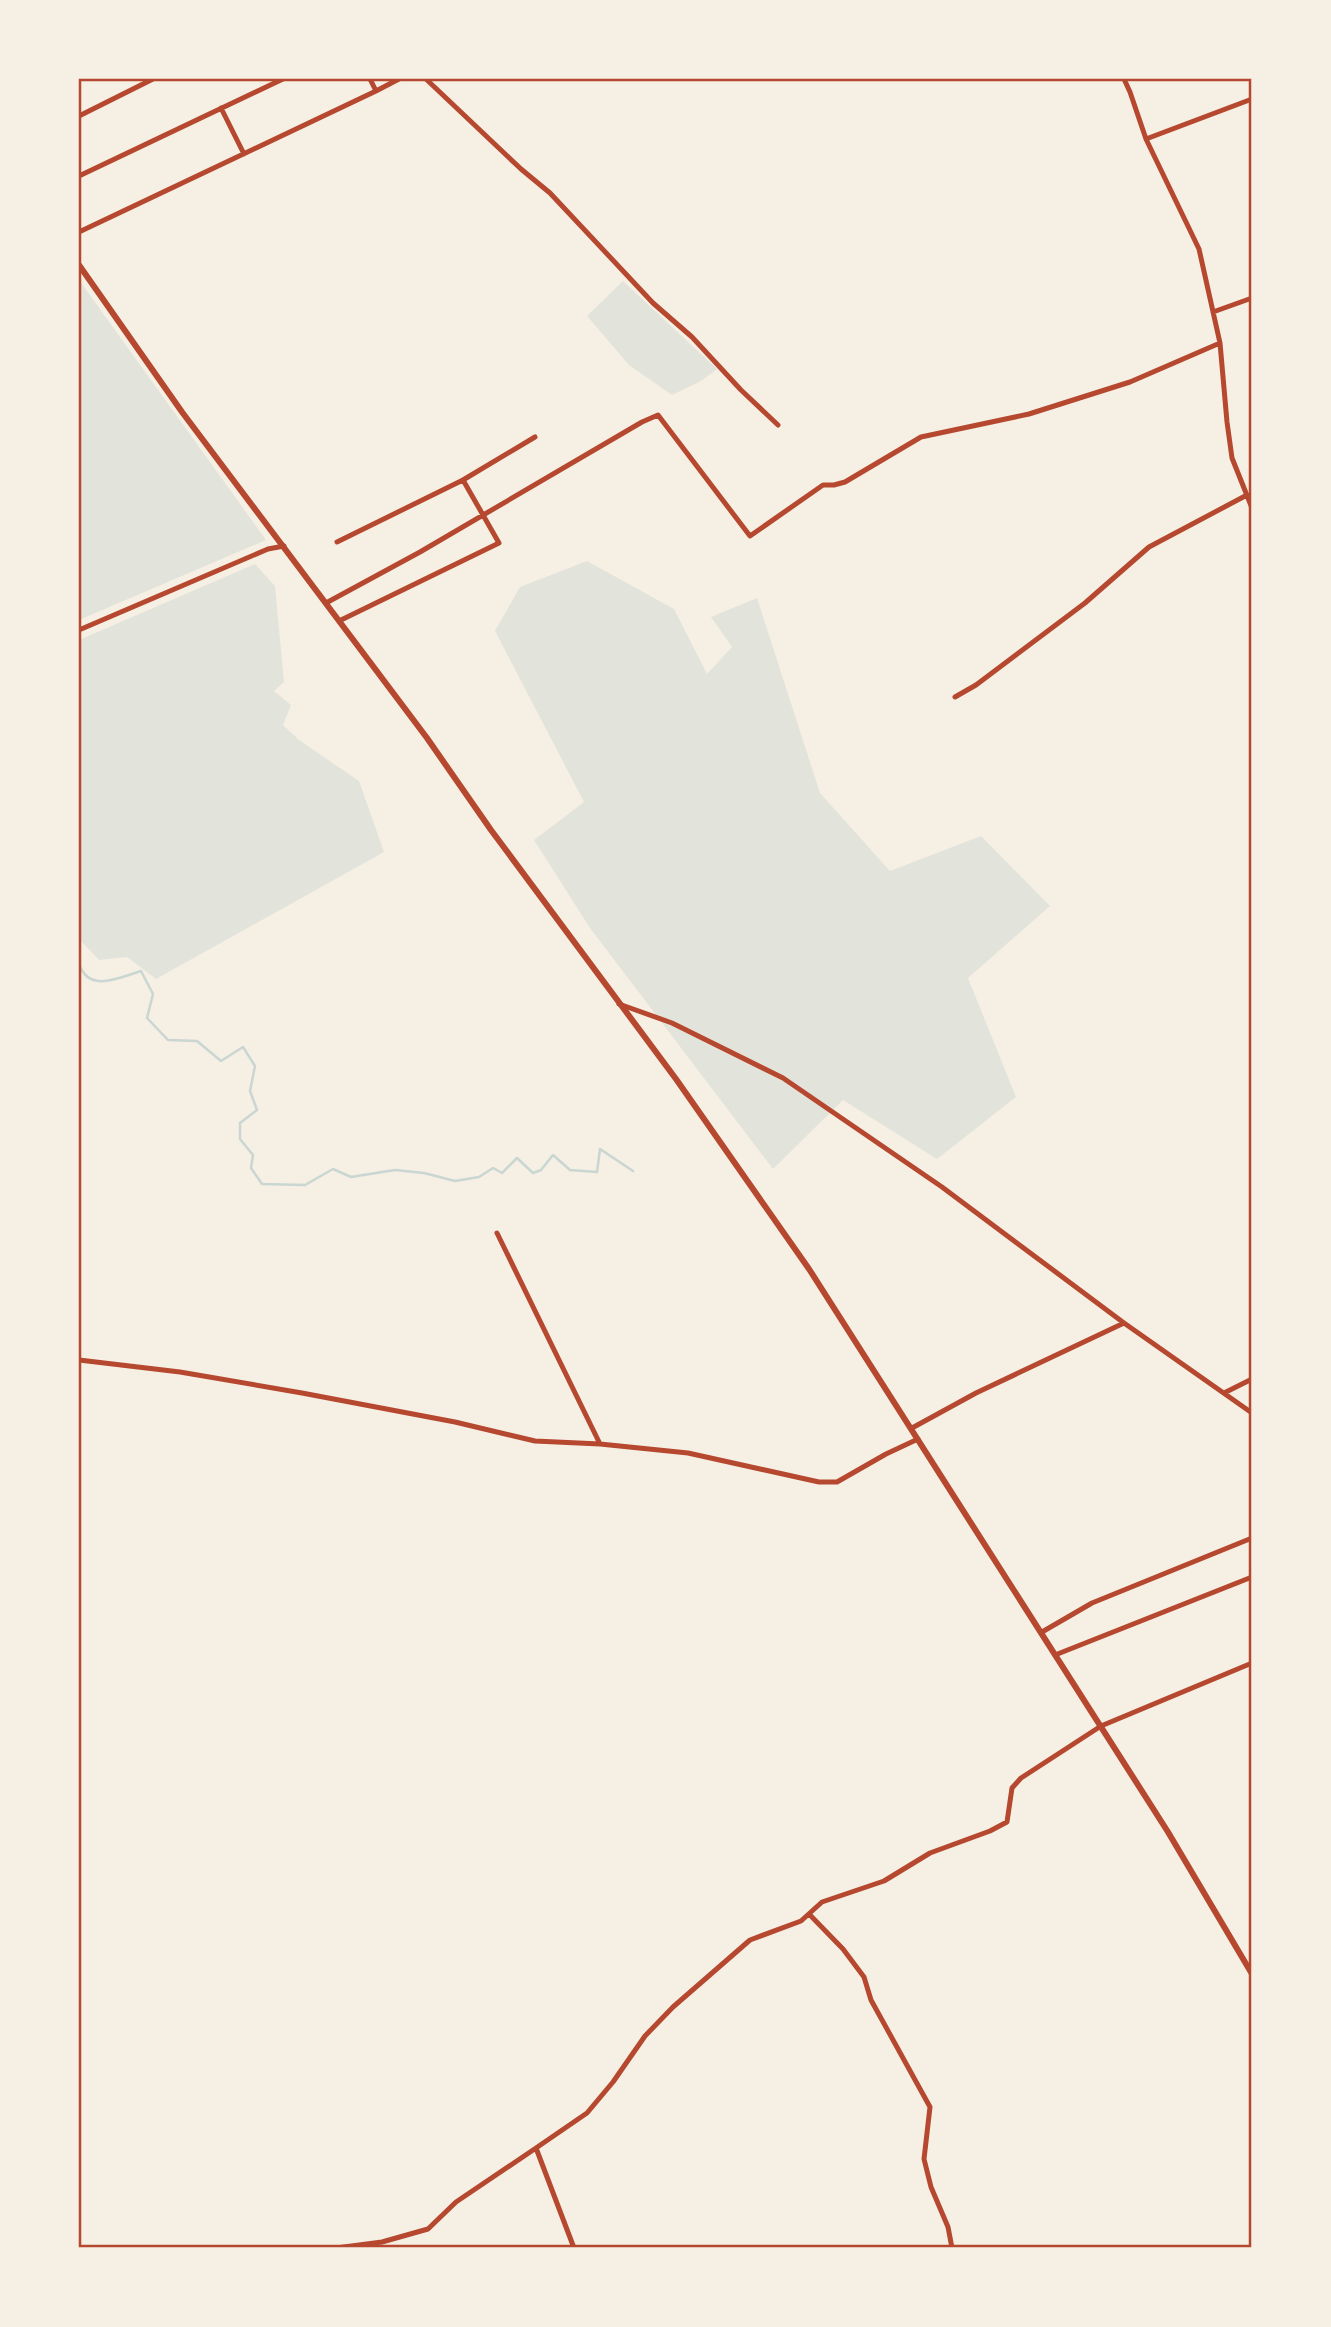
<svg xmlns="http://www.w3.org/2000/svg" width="1331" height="2327" viewBox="0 0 1331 2327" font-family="'Public Sans',sans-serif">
	<rect width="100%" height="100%" fill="#f6efe4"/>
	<path fill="#e2e4dc" d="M79 280 266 540 79 620Z
		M623 281 717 369 701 381 672 395 629 365 587 316Z
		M587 561 674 609 707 674 732 647 711 617 757 598 820 793 890 871 981 836 1050 906 968 978 1016 1097 937 1159 843 1100 773 1169 590 928 534 840 584 802 495 631 520 587Z
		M255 564 275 586 284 682 274 691 291 705 283 725 299 740 359 781 384 852 156 979 127 957 99 960 79 939V640Z"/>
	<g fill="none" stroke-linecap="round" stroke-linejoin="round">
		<path stroke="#c9d6d2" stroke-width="2.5" d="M79 943V947
			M79 964C89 993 118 978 141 971L153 994 147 1018 168 1040 197 1041 221 1061 243 1047 255 1066 250 1091 257 1110 240 1123V1139L253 1155 251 1168 262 1184 305 1185 333 1169 351 1177 395 1170 424 1173 455 1181 479 1177 493 1168 502 1173 517 1158 533 1173 541 1170 553 1155 570 1170 597 1172 600 1149 633 1171"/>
		<path stroke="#b5482f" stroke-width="5" d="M426 79 521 169 550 193 653 303 692 337 741 390 778 425
			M1124 79 1130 92 1146 139 1199 249 1220 343 1227 422 1232 458 1252 508
			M376 91 399 79
			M221 108 244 154
			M79 116 153 79
			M1146 139 1252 99
			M79 176 283 79
			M79 232 376 91 370 79
			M1213 312 1252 298
			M463 480 535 437
			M337 542 463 480 499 543 339 621
			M326 603 420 552 642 422 658 415 750 536 823 485H834L845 482 921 437 1029 414 1130 382 1220 343
			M79 630 268 549 284 546
			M955 697 976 685 1085 603 1149 547 1247 495
			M619 1004 672 1023 783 1078 942 1187 1124 1323 976 1393 912 1428
			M497 1233 600 1444
			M1124 1323 1252 1413
			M79 1360 180 1372 302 1393 455 1422 535 1441 600 1444 688 1453 819 1482H837L886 1454 918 1439
			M1224 1393 1252 1379
			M1042 1632 1092 1603 1252 1538
			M1055 1655 1252 1577
			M809 1914 843 1949 864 1977 871 2000 930 2107 924 2159 931 2187 948 2227 952 2248
			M536 2148 587 2113 613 2082 645 2036 673 2007 750 1940 801 1921 822 1902 884 1881 930 1853 990 1831 1007 1822 1012 1788 1021 1778 1101 1726 1252 1663
			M336 2248 382 2242 428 2229 456 2202 536 2148 574 2248"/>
		<path stroke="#b5482f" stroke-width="6" d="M79 265 182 412 427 738 491 830 676 1079 809 1269 1168 1832 1252 1974"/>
	</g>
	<rect width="1331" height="2327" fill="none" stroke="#f6efe4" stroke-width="161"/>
	<rect x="80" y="80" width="1170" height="2166" fill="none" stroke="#b5482f" stroke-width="2.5"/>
</svg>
